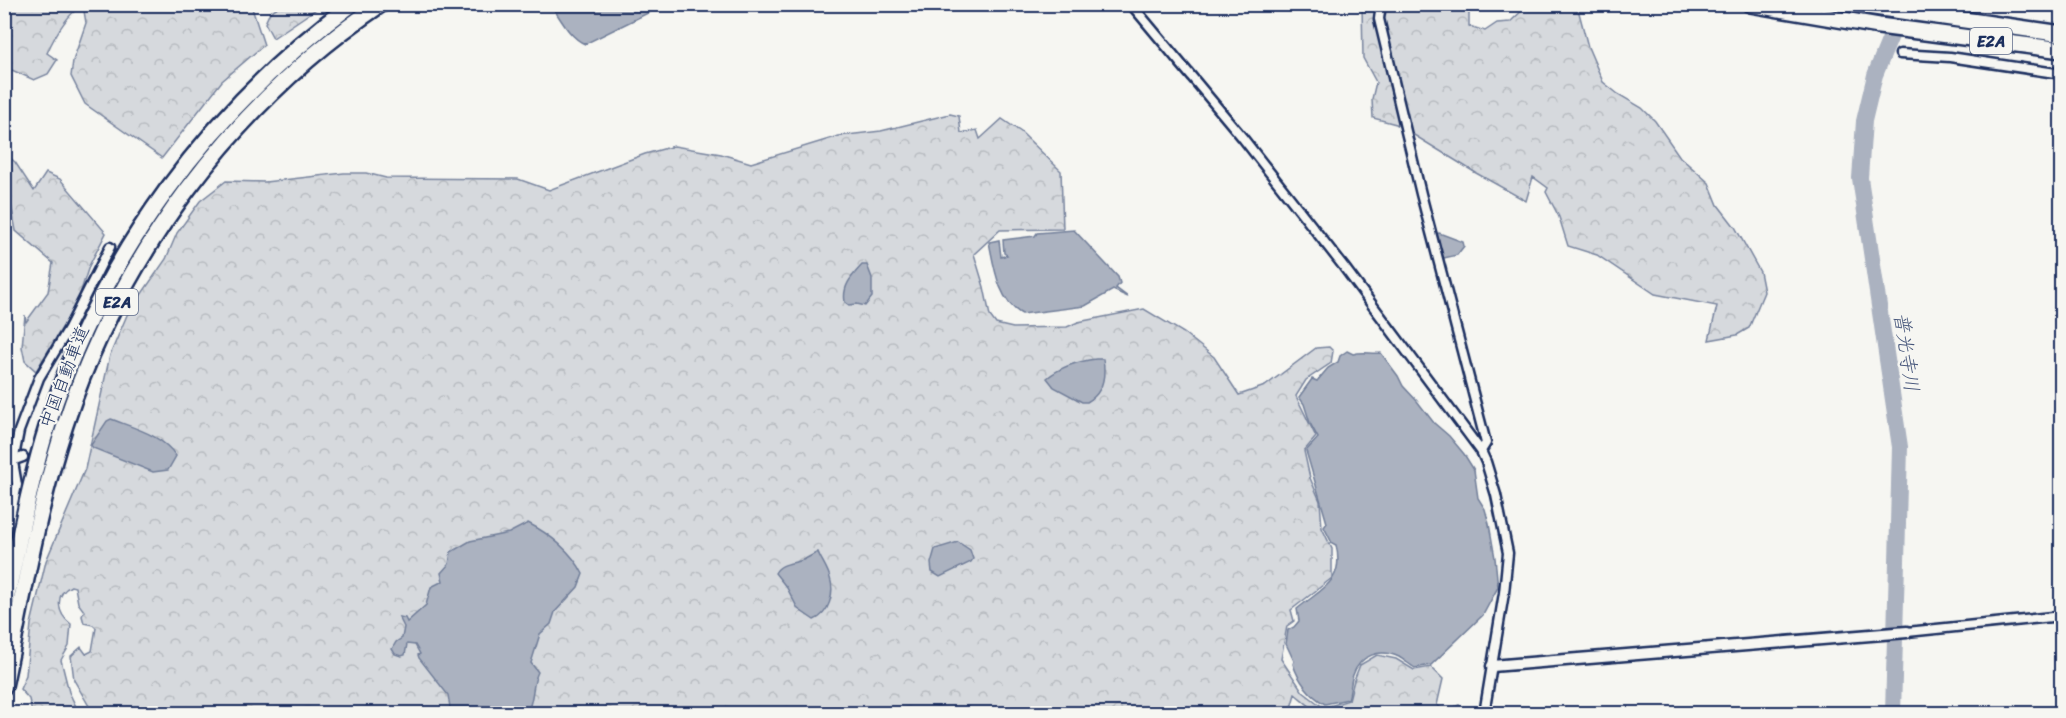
<svg xmlns="http://www.w3.org/2000/svg" width="2066" height="718" viewBox="0 0 2066 718" font-family="Sriracha,'Klee One',sans-serif">
	<defs>
		<pattern id="forest-crowns" width="20" height="18" patternUnits="userSpaceOnUse" patternTransform="scale(1.5)"><rect width="20" height="18" fill="#d6d9dd"/><path d="M2 6a3 3 0 1 1 6 0M12 15a3 3 0 1 1 6 0" fill="none" stroke="#b7bbc0"/></pattern>
	</defs>
	<rect width="100%" height="100%" fill="#f6f6f2"/>
	<filter id="ink" filterUnits="userSpaceOnUse"><feTurbulence type="fractalNoise" baseFrequency=".0167" numOctaves="2"/><feDisplacementMap in="SourceGraphic" scale="12" xChannelSelector="R" yChannelSelector="G"/><feConvolveMatrix kernelMatrix="1 2 1 2 8 2 1 2 1" color-interpolation-filters="sRGB"/></filter>
	<g filter="url(#ink)">
		<path fill="url(#forest-crowns)" stroke="#78849e" stroke-width="1.5" d="M4 5H82C66 16 55 35 47 53L57 60 48 74 34 80 5 67Z
			M83 5H251L264 45 222 81 162 158 85 104 71 76 73 61 86 23Z
			M281 5V4L322 5 273 38 265 23 270 12Z
			M1362 5H1469V26L1485 31 1497 23 1510 22 1528 5H1577L1588 47 1603 82 1618 94 1642 108 1655 121 1680 157 1709 183 1718 205 1735 227 1760 272 1764 292 1749 328 1737 335 1709 340 1717 306 1655 294 1597 255 1568 246 1559 217 1546 192 1548 188 1533 177 1526 201 1476 173 1396 124 1373 118 1372 99 1376 82 1363 58Z
			M950 114 959 116 961 133 977 130 980 139 1002 119 1021 132 1061 171 1063 229 1000 230 974 254 984 287 990 316 996 324 1013 328 1067 327 1078 322 1144 309 1184 333 1214 357 1239 395 1265 386 1316 348 1329 347 1333 351 1331 363 1306 380 1296 396 1316 437 1304 451 1310 478 1320 501 1322 528 1332 549V578L1291 610 1294 621 1287 626 1281 659 1303 692 1324 708 1349 700 1354 680 1360 665 1377 655 1396 659 1414 670 1431 667 1443 679 1437 705 1445 711 1459 705 1466 713H1346V709C1316 715 1318 713 1295 694L1291 708 1297 713H93L74 680 71 656 81 647 86 654 92 651 96 628 93 625 84 623 82 616 84 611 78 603 75 587 71 586C54 594 57 614 71 624L69 646 61 660 69 692 79 713H32L29 699 20 689 26 675 31 624 46 561 85 469 110 355 127 315 166 259 177 233 200 201 226 181 265 182 344 173H366L386 178 518 179 549 190 645 154 674 146 721 154 751 163 839 136 881 131Z
			M4 153 15 162 34 191 46 173 60 179 106 233 89 266 77 303 36 371 25 361 22 347 25 315 26 322 48 292 53 263 16 231 11 204 5 186Z"/>
		<path fill="#abb2c0" stroke="#717e99" stroke-width="1.5" d="M551 5H664L585 44C569 37 561 19 551 5Z
			M1074 230 1118 277 1120 283 1116 288 1128 297 1113 290 1085 306 1022 314C998 301 994 266 989 242L999 240 1001 257 1007 255 1004 253 1003 240 1035 236 1037 233Z
			M1439 233 1463 242 1464 246 1457 255 1444 258 1441 256 1436 234Z
			M862 265H867L872 278V297L865 306 857 304 849 305 845 302C842 286 852 276 862 265Z
			M1347 351 1353 354C1363 351 1371 354 1381 353L1398 376 1403 386 1417 401 1434 423 1449 436 1464 454 1474 470 1478 498 1485 509 1489 524 1495 558 1498 587 1483 615 1431 665 1415 668C1410 665 1404 660 1399 657 1380 648 1360 655 1353 675 1350 683 1351 691 1348 699L1325 704C1310 696 1298 680 1293 664L1294 661 1286 644 1288 630 1294 627 1299 621 1297 609C1321 589 1345 582 1336 545L1332 543 1324 527 1327 523 1306 451 1318 438 1310 423 1304 404 1299 397 1312 379 1317 381 1328 368 1338 362 1340 356Z
			M1096 359H1103C1106 377 1103 393 1087 402H1082L1054 387 1047 378C1062 366 1078 361 1096 359Z
			M111 419C134 428 162 435 176 456L168 470 153 472 93 448 91 445 107 421Z
			M528 523C550 534 572 552 583 574L578 587 555 612 551 624 540 634 531 663 538 672C532 684 534 696 529 708L531 713H451L448 695 419 658 418 655 420 654 415 645 407 644 405 655 401 656 395 654 392 649 396 642 402 638 404 627 399 617 405 618 407 622 426 605 431 587 443 581 441 573 449 564 451 552 470 541 509 533Z
			M958 542 970 550 973 559 971 562 940 577 932 572 931 563 935 549Z
			M818 552C821 560 828 569 830 578 835 593 829 614 814 620L798 609 787 588 775 573C781 562 795 564 805 559 809 557 814 554 818 552Z"/>
		<g fill="none" stroke-linecap="round" stroke-linejoin="round">
			<path stroke="#abb2c0" stroke-width="16" d="M1893 714 1900 447 1860 178 1864 121 1875 75 1904 4"/>
			<path stroke="#caced4" stroke-width="8" stroke-dasharray="8 4" stroke-linecap="butt" d="M23 457 64 469"/>
			<g stroke="#1b2f5e" stroke-width="13">
				<path id="street" d="M1131 4 1242 137 1344 267 1481 451 1486 462 1496 495 1508 553 1504 593 1484 714
					M1381 4 1379 19 1421 194 1486 443 1481 451
					M1900 54 1950 57 2062 74
					M4 464 23 457
					M4 544 17 485 13 462 19 431 39 378 69 328 110 247
					M1907 632 2062 616"/>
			</g>
			<g stroke="#1b2f5e" stroke-width="15">
				<path id="secondary" d="M1492 666 1907 632"/>
			</g>
			<g stroke="#1b2f5e" stroke-width="20">
				<path id="highway" d="M1750 4 1879 26 2062 50
					M1853 4 2062 34
					M4 609C18 547 29 484 48 424 101 256 211 108 352 4
					M4 686C23 598 37 510 65 425 120 256 233 104 381 4"/>
			</g>
			<use href="#street" stroke="#f6f6f2" stroke-width="8"/>
			<use href="#secondary" stroke="#f6f6f2" stroke-width="10"/>
			<use href="#highway" stroke="#f6f6f2" stroke-width="15"/>
		</g>
	</g>
	<g text-anchor="middle" stroke-width="4.5" stroke-linejoin="round" paint-order="stroke">
		<g fill="#f6f6f2" stroke="#5d6b8a" stroke-width="1.5">
			<rect x="1970" y="28" width="42" height="26" rx="4.5"/>
			<rect x="96" y="289" width="42" height="26" rx="4.5"/>
		</g>
		<g font-size="16" font-weight="bold" fill="#1b2f5e">
			<text x="1991" y="47">E2A</text>
			<text x="117" y="308">E2A</text>
		</g>
		<g font-size="18" fill="#1b2f5e" stroke="#f6f6f2">
			<text transform="translate(64 377) rotate(-69)" y="6">中国自動車道</text>
		</g>
		<g font-size="20" font-style="italic" fill="#46567b" stroke="#f6f6f2">
			<text transform="translate(1907 352) rotate(82)" y="7">普光寺川</text>
		</g>
	</g>
	<rect width="2066" height="718" fill="none" stroke="#f6f6f2" stroke-width="24"/>
	<rect x="12" y="12" width="2042" height="694" fill="none" stroke="#1b2f5e" stroke-width="2" filter="url(#ink)"/>
</svg>
